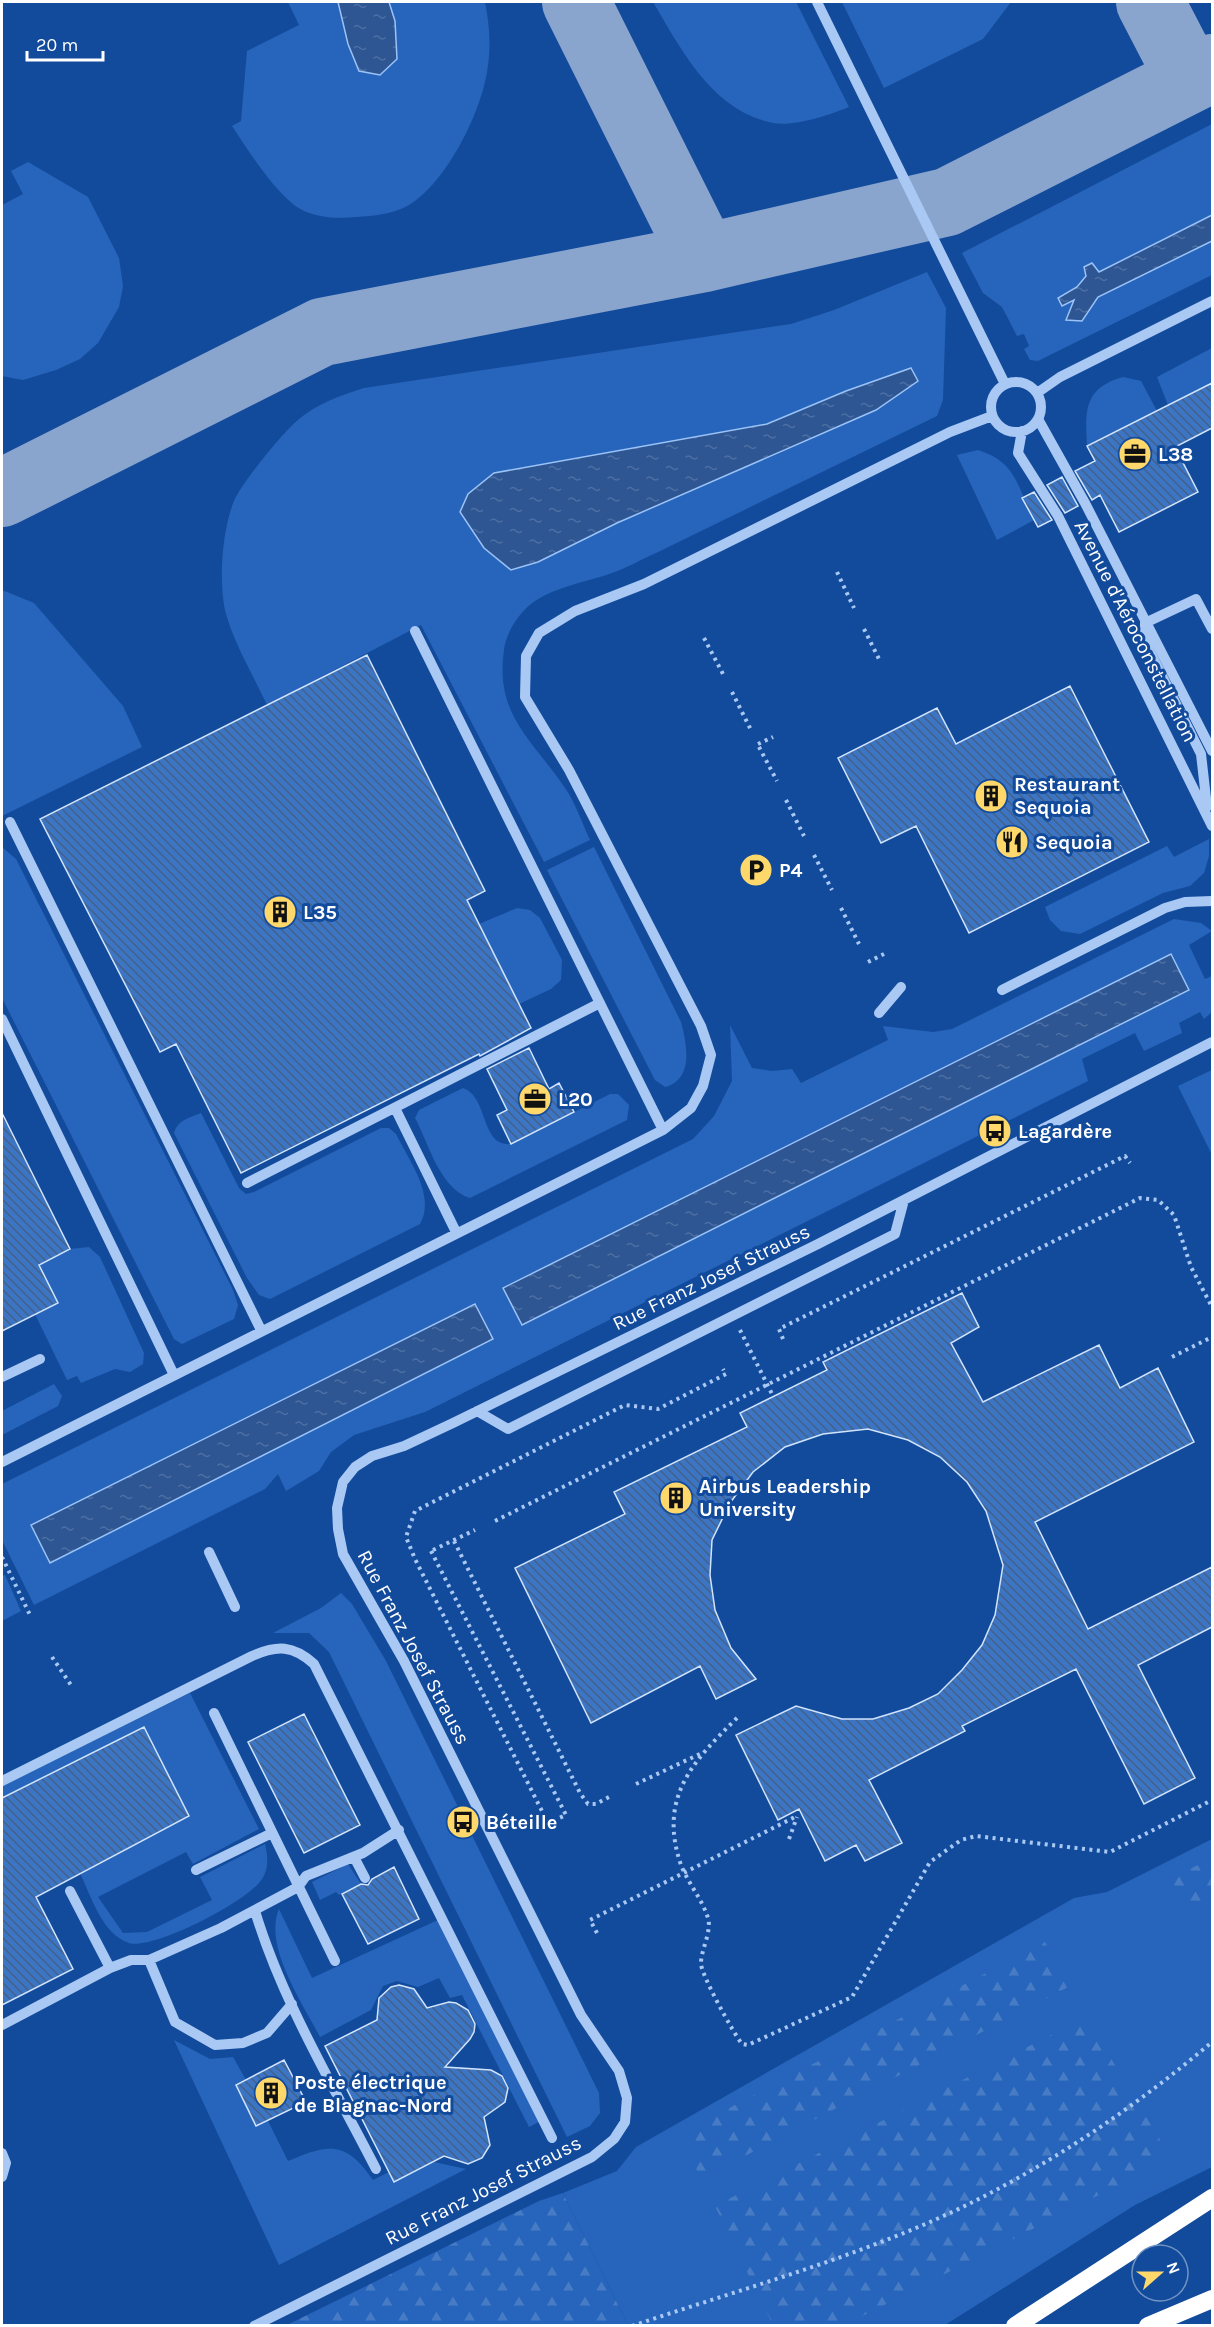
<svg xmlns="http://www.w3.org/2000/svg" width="1214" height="2327" viewBox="0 0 1214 2327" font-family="Karla,sans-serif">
	<defs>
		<pattern id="forest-firs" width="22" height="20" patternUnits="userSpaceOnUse" patternTransform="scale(1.5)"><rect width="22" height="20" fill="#2665bb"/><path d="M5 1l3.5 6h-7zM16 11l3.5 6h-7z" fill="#477cc5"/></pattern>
		<pattern id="water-ripples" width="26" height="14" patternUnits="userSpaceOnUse" patternTransform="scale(1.5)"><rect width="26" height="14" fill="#2e5693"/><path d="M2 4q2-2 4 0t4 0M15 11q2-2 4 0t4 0" fill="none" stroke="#4d6fa3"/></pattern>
		<pattern id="building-back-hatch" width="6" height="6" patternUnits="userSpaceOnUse" patternTransform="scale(1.5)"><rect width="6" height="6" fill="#3c75c3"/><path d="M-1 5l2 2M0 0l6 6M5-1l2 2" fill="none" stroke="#446088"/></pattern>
	</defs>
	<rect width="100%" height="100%" fill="#134b9c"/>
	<path fill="#2665bb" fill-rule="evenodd" d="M288 2H338L348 44 395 21 389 2H485C489 22 491 44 488 65 483 110 447 182 409 205 394 214 373 216 356 217 336 219 311 218 294 205 269 184 250 153 232 126L241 121 247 51 299 25Z
		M653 2H796L849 107C830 115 793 127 773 123 712 111 681 49 653 2Z
		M842 2H1011L983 39 884 88Z
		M1212 124V215L1099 273 1084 268 1086 276 1078 287 1058 298 1074 299 1082 321 1098 297 1212 241V275L1054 353 1038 361 1030 360 1024 349 1029 346 1024 334 1017 336 1002 307 983 293 962 253Z
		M28 162 88 197 119 258 123 286 119 307 98 343 80 359 56 370 23 380 2 376V205L23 194 11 171Z
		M927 272 946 308 943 400 937 416 654 554C640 560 627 568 612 573 587 582 558 586 535 601 520 611 506 632 504 650 494 718 536 742 569 794 577 808 583 825 590 840L544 862 421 625 267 705C254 677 234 643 226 614 218 584 222 530 234 501 241 484 283 432 299 419 317 404 341 395 364 388L791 324 834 310ZM911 368 538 562 494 473 767 424 846 391Z
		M1212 348V383L1168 405 1157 377Z
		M1123 377 1141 381 1157 411 1087 446C1085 410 1084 388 1123 377Z
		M978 450C1017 462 1017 487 1034 520L997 540 957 455Z
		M2 590 34 603 123 706 142 747 2 816Z
		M1209 839V856L1204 873 1190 886 1163 893 1080 934 1061 931 1050 920 1045 907 1167 846 1174 857Z
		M2 847 16 859 233 1290 238 1305 234 1319 182 1344 174 1339 2 998Z
		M594 847 681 1022C687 1045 694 1079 665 1087L655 1080 547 870Z
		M517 908 530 910 540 918 562 960 561 980 551 989 519 1004 479 924Z
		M1174 919 1201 923 1212 931 1189 945 1205 979 1212 976V1012L1204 1019 1200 1012 1179 1023 1182 1033 1144 1051 1135 1033 1082 1059 1088 1081 425 1412 354 1435 331 1452 319 1471 286 1491 278 1474 265 1489 34 1605 2 1540V1484L693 1139 714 1116 732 1081 730 1025 752 1068 772 1071 792 1069 801 1083 888 1040 883 1026 933 1032 952 1029ZM1171 955 1189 989 522 1325 504 1287ZM475 1304 50 1563 32 1525Z
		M1212 1070V1155L1178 1086Z
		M463 1088C489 1097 480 1147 511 1144L610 1094H618L629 1105 627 1120 470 1198C440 1189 429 1144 415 1118L419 1110Z
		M201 1113 239 1188 246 1194 254 1192 381 1128H389L396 1134C409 1161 436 1195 420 1224L270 1299 259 1295 247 1278 174 1133C178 1120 189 1118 201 1113Z
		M89 1247 100 1257 144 1353 143 1364 130 1372 115 1369 81 1383 77 1376 67 1380 35 1314 39 1265 70 1249Z
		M54 1384 62 1396 58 1406 2 1435V1411Z
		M5 1575 21 1611 2 1621V1576Z
		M341 1593 352 1604 386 1661 599 2093 600 2113 590 2126 567 2137 329 1652 309 1633H273L321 1608Z
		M190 1693 259 1829 193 1864 186 1852 98 1897 123 1933 147 1932 212 1900 200 1877 265 1844C268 1857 269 1868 262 1879 249 1901 152 1951 129 1943 102 1934 91 1896 80 1873L189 1816 144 1727 2 1798V1786Z
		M1212 1839V2167L1135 2205 945 2325H628L563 2193 617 2171 636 2147 1074 1898 1107 1892Z
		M348 1864 361 1884 339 1895 336 1892 320 1900 312 1882Z
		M279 1909 312 1978 438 1920 539 2122 529 2127 462 1995 450 1998 439 1978 418 1987 397 1981 383 1986 371 2010 320 2037C303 2004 263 1946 279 1909Z
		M174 2040 210 2059 233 2057 246 2080 236 2086 256 2126 268 2121 288 2161C330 2143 346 2141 373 2180L389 2172 394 2182 434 2162 466 2169 279 2265Z"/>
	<path fill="url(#forest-firs)" d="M1212 1858V1906L1192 1916 1170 1879Z
		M1045 1942 1070 1986 701 2179 680 2134Z
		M1086 2017 1171 2158 845 2325H773L715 2206Z
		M563 2193 628 2325H287L539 2201Z"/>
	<path fill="url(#water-ripples)" stroke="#9bc3f7" stroke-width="1.5" d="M338 2H389L395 21 397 59 380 75 359 71 348 44Z
		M1212 215V241L1098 297 1082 321 1066 320 1074 300 1062 306 1058 298 1077 287 1086 276 1084 267 1092 263 1099 272Z
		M911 368 918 381 876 410 617 523 538 562 511 570 484 548 460 512 468 494 494 473 767 424 846 391Z
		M1171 954 1189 990 522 1325 503 1288Z
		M475 1304 493 1339 50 1563 31 1525Z"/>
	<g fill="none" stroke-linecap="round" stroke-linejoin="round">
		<path stroke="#89a5ce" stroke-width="68" d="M576 2 704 258
			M1150 2 1190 79
			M2 493 322 332 704 258 947 202 1212 68"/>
	</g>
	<path fill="url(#building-back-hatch)" stroke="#d1e4fd" stroke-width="1.5" d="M1212 383V428L1175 447 1198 492 1119 532 1100 495 1092 500 1075 471 1095 461 1087 446Z
		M1062 477 1078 506 1065 513 1047 485Z
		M1034 492 1052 520 1038 527 1022 498Z
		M367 655 485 891 467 900 531 1028 480 1056 479 1054 241 1173 176 1044 160 1052 40 819Z
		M1070 686 1149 842 969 933 916 826 881 843 838 758 937 708 956 744Z
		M529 1048 549 1089 559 1083 574 1112 511 1144 497 1115 507 1110 487 1069Z
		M2 1113 70 1249 39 1265 58 1303 2 1331Z
		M962 1293 979 1327 951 1343 983 1402 1099 1345 1120 1388 1158 1368 1194 1442 1035 1522 1088 1629 1212 1567V1627L1138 1665 1195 1778 1144 1804 1076 1669 962 1726 965 1731 869 1780 902 1843 865 1861 856 1845 825 1861 799 1809 778 1820 736 1735 796 1706 842 1719H873L909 1708 938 1694 962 1670 982 1645 995 1615 1003 1565 986 1511 967 1482 940 1457 908 1440 868 1429 823 1434 785 1447 753 1472 730 1503 712 1540 710 1575 715 1610 731 1648 756 1679 716 1699 700 1666 591 1723 515 1568 625 1514 614 1492 747 1427 740 1413 827 1370 823 1362Z
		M304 1714 360 1825 304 1853 248 1742Z
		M144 1727 189 1816 36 1897 73 1969 2 2005V1798Z
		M394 1867 419 1919 368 1944 342 1894 361 1884 368 1885 372 1879Z
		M399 1985 414 1989 427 2008 449 2002 456 2003 468 2010 475 2024 474 2032 470 2039 445 2067 491 2070 502 2076 508 2088 505 2102 484 2117 490 2145 482 2158 468 2164 444 2156 394 2182 325 2046 377 2020 379 1998 391 1987Z
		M284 2060 306 2102 256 2126 236 2085Z"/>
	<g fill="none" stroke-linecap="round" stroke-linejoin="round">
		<path stroke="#a9c9f4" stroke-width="4" stroke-dasharray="3 4.5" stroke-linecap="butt" d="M837 572 854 608
			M864 629 880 661
			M704 638 723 674
			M732 692 751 730
			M758 744 773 737
			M759 747 777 781
			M786 800 804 836
			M814 855 832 890
			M841 908 859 944
			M868 962 884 954
			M740 1330 773 1396
			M783 1339 779 1329 1125 1156 1130 1163
			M1172 1357 1212 1337
			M495 1521 1140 1198 1158 1200 1174 1215 1191 1267 1212 1307
			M454 1541 580 1793 588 1804H596L609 1797
			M433 1550 475 1530
			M431 1551 566 1815 548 1823 415 1559 406 1537 415 1511 625 1405 658 1409 726 1374 723 1369
			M2 1557 30 1615
			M52 1657 73 1688
			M737 1718C692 1762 658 1798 681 1865 688 1883 702 1899 708 1918 712 1931 701 1950 701 1963 700 1973 734 2034 742 2044L748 2045 852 1997 930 1862 961 1840 976 1836 1110 1852 1212 1800
			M636 1784 702 1753
			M789 1839 797 1817
			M597 1933 590 1920 797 1816
			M632 2326C738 2290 848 2260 950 2213 1044 2169 1133 2109 1212 2042"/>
		<path stroke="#a9c9f4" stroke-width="10" d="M817 2 1005 384
			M991 407a25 25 0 1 1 50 0a25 25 0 1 1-50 0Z
			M1037 393 1060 377 1212 301
			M1038 419 1085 503 1212 751
			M1022 431 1018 453 1058 516 1212 826
			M415 631 663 1130
			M1207 807 1201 754 1145 642V623L1196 599 1212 629
			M10 822 261 1330
			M1002 990 1165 908 1185 902 1212 901
			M879 1013 901 987
			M2 1019 174 1375
			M395 1108 456 1232
			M247 1183 600 1003
			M2 1377 40 1359
			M477 1411 508 1429 895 1234 904 1200
			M2 1462 663 1130 691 1108 703 1086 711 1055 701 1026 569 770 525 697 526 656 539 633 575 611 644 584 950 432 992 416
			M209 1552 235 1607
			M214 1713 335 1961
			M2 1781 252 1656C277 1645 293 1645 314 1664L552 2138
			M354 1857 365 1878
			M196 1870 272 1833
			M70 1891 110 1968
			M255 1911C282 2001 333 2085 376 2169
			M149 1960 175 2022 215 2045 243 2043 267 2033 292 2004
			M2 2025 110 1968 131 1960H149L221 1928 298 1887 306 1876 363 1853 399 1830
			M2 2153 6 2163 2 2177
			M254 2326 592 2157 614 2139 625 2122 627 2098 619 2071 581 2015 404 1661 343 1554 338 1529 337 1508 343 1482 355 1467 372 1456 404 1446 453 1423 818 1244 1212 1042"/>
		<path stroke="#fff" stroke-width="18" d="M1015 2326 1212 2198
			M1148 2326 1212 2299"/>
	</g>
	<defs>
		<g id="office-disc" transform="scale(1.725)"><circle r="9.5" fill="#ffd86c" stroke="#134b9c"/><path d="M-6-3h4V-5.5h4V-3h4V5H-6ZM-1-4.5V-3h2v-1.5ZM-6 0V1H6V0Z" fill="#111"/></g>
		<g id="building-disc" transform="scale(1.725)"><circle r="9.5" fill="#ffd86c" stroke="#134b9c"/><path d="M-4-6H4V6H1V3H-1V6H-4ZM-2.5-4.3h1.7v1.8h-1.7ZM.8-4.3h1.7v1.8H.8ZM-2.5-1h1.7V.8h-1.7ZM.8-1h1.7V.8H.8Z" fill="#111"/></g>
		<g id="restaurant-disc" transform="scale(1.725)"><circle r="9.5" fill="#ffd86c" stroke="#134b9c"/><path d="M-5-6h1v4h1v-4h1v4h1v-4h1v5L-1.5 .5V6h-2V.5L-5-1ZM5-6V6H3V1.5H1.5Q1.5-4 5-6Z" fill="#111"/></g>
		<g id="parking-disc" transform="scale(1.725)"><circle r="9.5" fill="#ffd86c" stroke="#134b9c"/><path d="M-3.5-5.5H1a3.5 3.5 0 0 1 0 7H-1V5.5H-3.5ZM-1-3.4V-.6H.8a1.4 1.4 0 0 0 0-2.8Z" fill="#111"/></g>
		<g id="bus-disc" transform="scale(1.725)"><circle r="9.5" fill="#ffd86c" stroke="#134b9c"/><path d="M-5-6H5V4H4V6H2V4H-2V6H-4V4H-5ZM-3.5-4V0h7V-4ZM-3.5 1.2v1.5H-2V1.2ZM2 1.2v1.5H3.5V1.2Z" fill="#111"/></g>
	</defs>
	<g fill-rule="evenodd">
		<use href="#office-disc" x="1135" y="454"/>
		<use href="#building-disc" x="991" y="796"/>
		<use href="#restaurant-disc" x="1012" y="842"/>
		<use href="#parking-disc" x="756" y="870"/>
		<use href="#building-disc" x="280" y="912"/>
		<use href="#office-disc" x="535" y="1099"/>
		<use href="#bus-disc" x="995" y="1131"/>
		<use href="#building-disc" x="676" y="1498"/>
		<use href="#bus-disc" x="463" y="1822"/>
		<use href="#building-disc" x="271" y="2093"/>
	</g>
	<g text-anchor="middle" stroke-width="6" stroke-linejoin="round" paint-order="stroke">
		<g font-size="20" font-weight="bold" fill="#fff" stroke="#134b9c" text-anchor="start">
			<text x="1158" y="461">L38</text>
			<text x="1014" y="791">Restaurant<tspan x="1014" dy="23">Sequoia</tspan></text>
			<text x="1035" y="849">Sequoia</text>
			<text x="779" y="877">P4</text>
			<text x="303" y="919">L35</text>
			<text x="558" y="1106">L20</text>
			<text x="1018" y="1138">Lagardère</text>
			<text x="699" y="1493">Airbus Leadership<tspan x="699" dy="23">University</tspan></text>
			<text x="486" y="1829">Béteille</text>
			<text x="294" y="2089">Poste électrique<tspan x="294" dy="23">de Blagnac-Nord</tspan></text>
		</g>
		<g font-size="20" fill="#fff" stroke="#134b9c">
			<text transform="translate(1136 631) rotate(63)" y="7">Avenue d'Aéroconstellation</text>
			<text transform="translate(711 1277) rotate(-26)" y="7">Rue Franz Josef Strauss</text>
			<text transform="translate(414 1647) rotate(62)" y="7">Rue Franz Josef Strauss</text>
			<text transform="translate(483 2190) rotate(-27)" y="7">Rue Franz Josef Strauss</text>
		</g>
	</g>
	<rect width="1214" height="2327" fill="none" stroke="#ffffff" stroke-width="6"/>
	<g transform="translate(1160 2273) rotate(69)"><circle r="28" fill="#134b9c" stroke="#7193c4" stroke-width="1.5"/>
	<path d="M0-4.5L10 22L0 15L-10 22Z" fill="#ffd86c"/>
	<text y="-9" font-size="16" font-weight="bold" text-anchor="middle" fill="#ffffff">N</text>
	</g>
	<path d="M27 51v9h76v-9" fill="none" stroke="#ffffff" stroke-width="3"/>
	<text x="36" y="51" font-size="18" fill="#ffffff" stroke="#134b9c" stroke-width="4.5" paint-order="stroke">20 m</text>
</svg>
